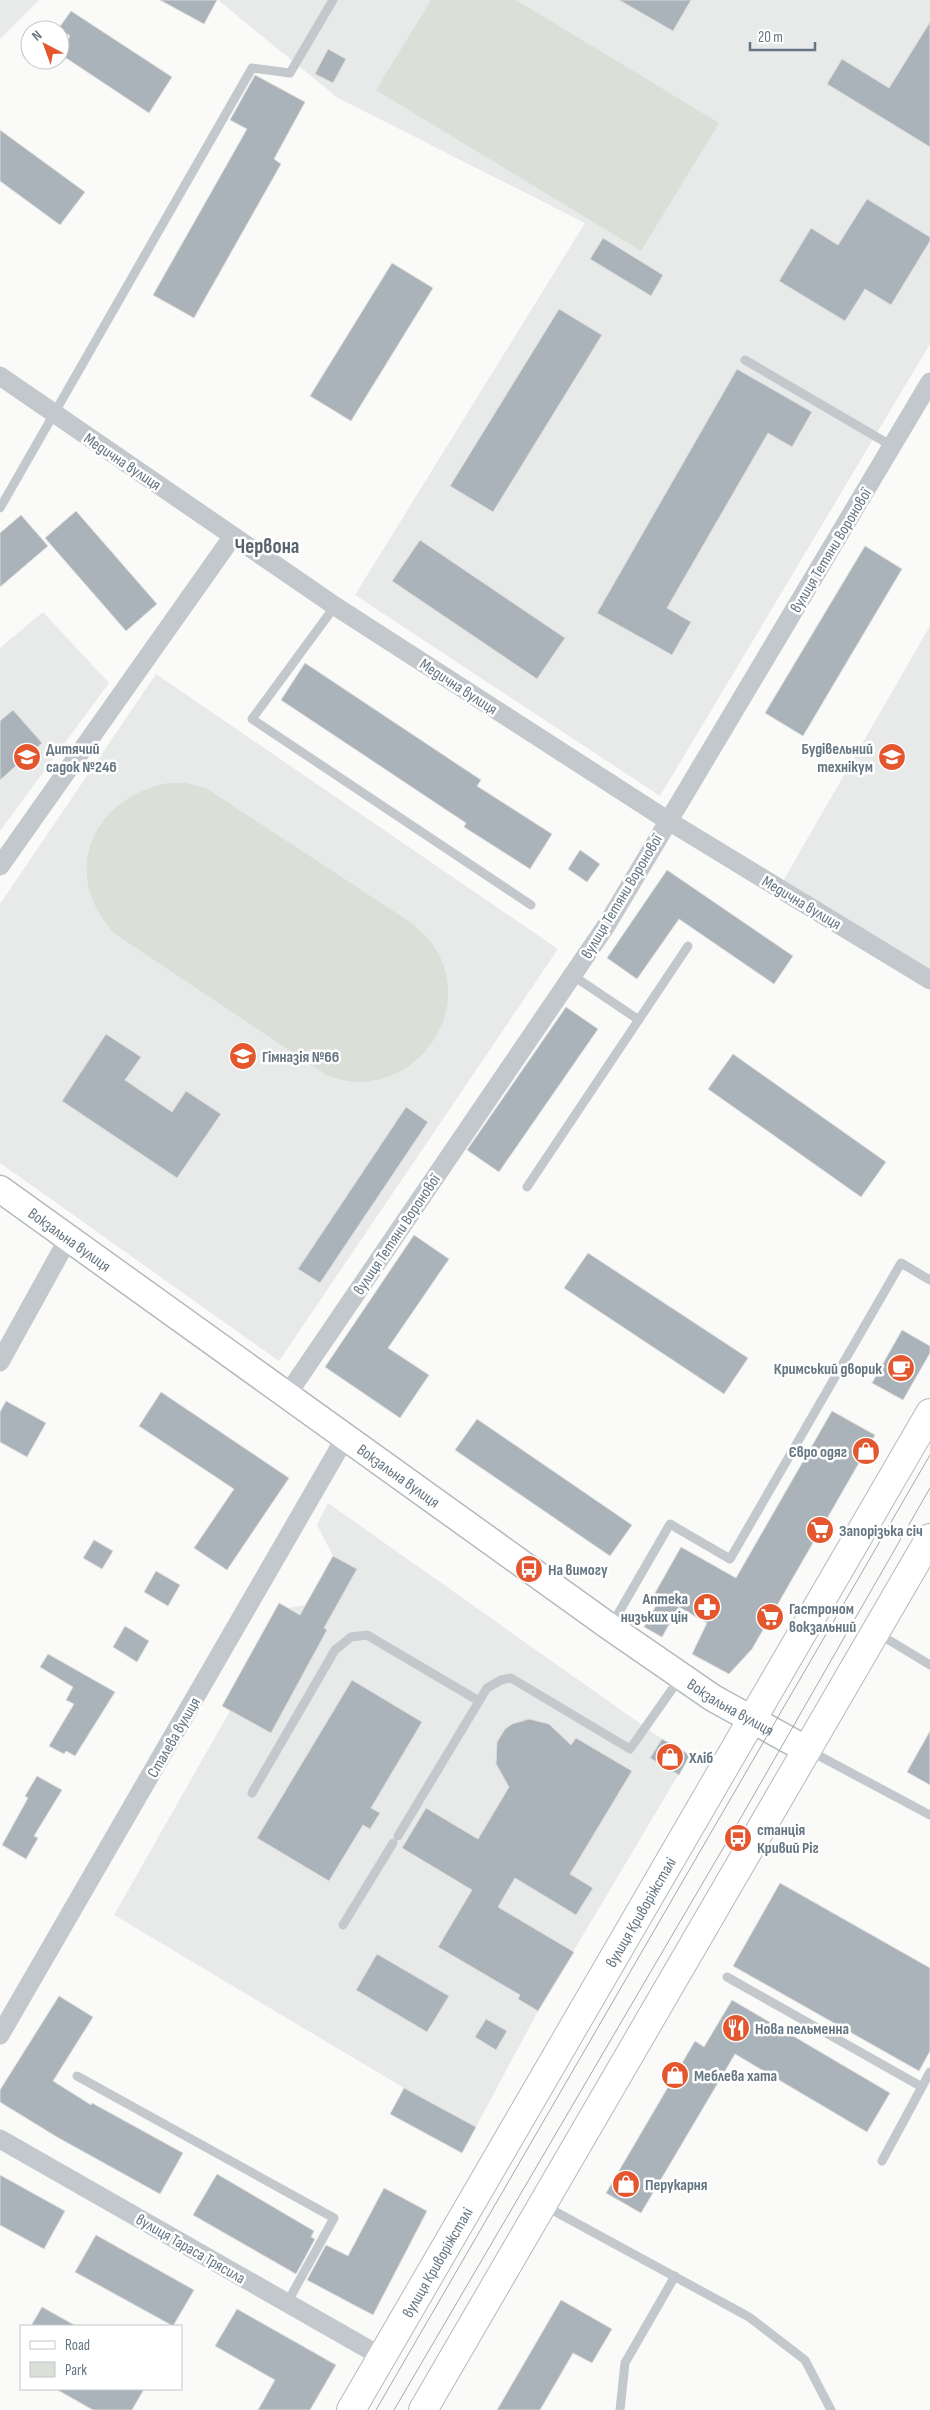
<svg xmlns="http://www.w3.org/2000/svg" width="930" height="2410" viewBox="0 0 930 2410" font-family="'Sofia Sans Condensed',sans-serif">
	<rect width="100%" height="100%" fill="#fafaf8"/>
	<path fill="#e8e9e9" d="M0 0H39L0 39Z
		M218 0H930V344L660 796 355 595 585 223 338 98Z
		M43 612 109 683 0 831V648Z
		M930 626V980L779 888Z
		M156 674 558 949 279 1361 0 1163V904Z
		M328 1503 662 1739 690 1755 538 2011 462 2153 390 2114 404 2088 114 1915 230 1711 222 1706 279 1603 288 1608 305 1605 333 1556 317 1525Z"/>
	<path fill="#dadfd7" d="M431 0H516L719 123 641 251 376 90Z
		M168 783H186L206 788 413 924C423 933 432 942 438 953 469 1010 425 1078 363 1082 350 1083 338 1079 326 1075L114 933C59 873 92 798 168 783Z"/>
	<path fill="#aab3b9" stroke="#dcdcda" d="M160 0H217L204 24Z
		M619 0H691L673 31Z
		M71 11 172 77 149 113 60 54 70 36 59 28Z
		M930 22V147L827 84 842 59 889 88Z
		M328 49 346 59 333 83 315 74Z
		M255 75 305 102 274 159 281 164 194 318 153 295 247 129 230 120Z
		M0 130 85 192 60 225 0 181Z
		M867 199 930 237V241L891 305 865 289 845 321 779 281 811 228 838 245Z
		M603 238 663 275 651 296 590 259Z
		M392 263 433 288 351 421 310 396Z
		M559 309 602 335 493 512 450 486Z
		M737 369 812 412 792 447 768 433 667 608 691 622 672 655 597 613Z
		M76 511 157 604 126 631 45 538Z
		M21 515 48 546 0 587V533Z
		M420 540 565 638 537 679 392 581Z
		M865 546 902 569 803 736 765 713Z
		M305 663 481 780 477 786 552 834 530 869 464 827 466 823 281 700Z
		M13 710 42 743 0 780V721Z
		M580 850 600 864 587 882 568 869Z
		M667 870 793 956 774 984 679 919 637 979 607 958Z
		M566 1007 598 1029 499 1172 467 1150Z
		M106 1034 141 1057 125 1080 172 1112 186 1091 221 1114 177 1178 62 1101Z
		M733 1054 886 1162 861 1197 708 1089Z
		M406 1107 428 1122 320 1283 298 1269Z
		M414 1235 449 1259 388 1348 429 1375 400 1418 325 1367Z
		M588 1253 748 1358 724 1394 564 1288Z
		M902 1330 930 1346V1353L903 1400 872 1383Z
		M161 1392 289 1478 227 1570 194 1548 234 1489 139 1426Z
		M6 1401 46 1423 27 1457 0 1442V1412Z
		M832 1411 875 1435 752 1649 729 1674 692 1654 707 1623 679 1607 662 1637 644 1627 661 1597 655 1593 681 1547 736 1578Z
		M477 1419 632 1525 610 1556 455 1450Z
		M94 1540 113 1551 102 1569 83 1558Z
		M333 1556 357 1569 324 1628 327 1630 271 1733 222 1706 279 1603 300 1615Z
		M156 1571 180 1585 168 1606 144 1592Z
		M125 1626 149 1641 137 1662 113 1647Z
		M48 1654 115 1692 75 1756 66 1751 64 1754 49 1746 74 1704 66 1700 73 1687 40 1667Z
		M352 1680 422 1722 371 1808 380 1813 370 1829 363 1825 329 1881 257 1838Z
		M529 1719 549 1724 571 1745 576 1738 632 1771 570 1874 593 1888 576 1915 515 1878 498 1907 574 1952 538 2011 518 1999 520 1995 438 1947 472 1890 402 1848 426 1808 478 1839 509 1787 496 1764 497 1742 505 1729 512 1724Z
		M930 1731V1785L907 1772Z
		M662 1739 690 1755 679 1775 650 1758Z
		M37 1776 62 1790 34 1836 38 1838 26 1859 2 1845 28 1798 25 1796Z
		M780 1883 930 1968V2051L919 2071 733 1966Z
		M377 1954 449 1996 427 2032 356 1990Z
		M59 1996 93 2017 53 2081 91 2105 92 2103 183 2153 160 2194 57 2137 0 2102V2090Z
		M732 2000 890 2093 867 2132 735 2054 641 2213 606 2193 695 2041 704 2047Z
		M486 2019 507 2031 496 2050 475 2037Z
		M404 2088 476 2127 462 2153 390 2114Z
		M217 2174 314 2231 311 2237 315 2239 296 2274 193 2215Z
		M0 2175 65 2211 44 2249 0 2225Z
		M384 2188 427 2211 373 2315 307 2280 326 2245 348 2256Z
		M96 2235 194 2290 173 2326 75 2272Z
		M561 2300 612 2329 592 2363 573 2353 540 2410H497Z
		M42 2307 76 2326H31Z
		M237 2309 336 2365 310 2410H258L275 2380 215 2346Z
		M56 2389H144L132 2410H93Z"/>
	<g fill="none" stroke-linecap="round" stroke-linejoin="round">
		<g stroke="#b3babf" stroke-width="29">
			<g id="secondary">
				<path id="s1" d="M0 1189 610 1627 713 1698 807 1750"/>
			</g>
		</g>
		<g stroke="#b5babe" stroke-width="30">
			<g id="primary">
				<path id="s2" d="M351 2410 930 1413"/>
				<path d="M423 2410 930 1538"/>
			</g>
		</g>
		<path stroke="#c3c8cc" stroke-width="9" d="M745 360 892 446
			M0 508 252 68 290 73 333 0
			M335 606 252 719 531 905
			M572 975 639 1020
			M527 1187 688 946
			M611 1626 670 1524 730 1559 901 1263 930 1280
			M879 1634 930 1665
			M810 1751 930 1815
			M252 1793 335 1650 351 1637 367 1635 479 1701
			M398 1836 487 1688 501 1680 511 1678 630 1749 680 1678
			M343 1925 393 1843
			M727 1977 922 2087
			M77 2076 334 2218 287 2303
			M882 2161 930 2072
			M545 2206 749 2317 805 2360 831 2410
			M620 2410 625 2363 675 2276"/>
		<path stroke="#c3c8cc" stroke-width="19" d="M0 376 335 606 667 820 930 980
			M0 866 233 536
			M0 1362 69 1237
			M287 1395 606 926 930 382
			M0 2035 345 1438
			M0 2139 382 2357"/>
		<use href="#secondary" stroke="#fff" stroke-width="26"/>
		<use href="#primary" stroke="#fff" stroke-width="28"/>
		<path stroke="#a2aab0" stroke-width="1" d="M376 2410 930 1455
			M394 2410 732 1833 930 1488"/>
	</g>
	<defs>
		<g id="school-disc" transform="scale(1.4375)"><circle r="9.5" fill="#e4572e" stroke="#fff"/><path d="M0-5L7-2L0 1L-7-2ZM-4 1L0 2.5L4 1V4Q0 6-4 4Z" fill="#fff"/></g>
		<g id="university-disc" transform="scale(1.4375)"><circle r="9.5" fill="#e4572e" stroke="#fff"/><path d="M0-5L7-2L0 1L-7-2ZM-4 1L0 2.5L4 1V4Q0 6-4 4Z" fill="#fff"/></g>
		<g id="cafe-disc" transform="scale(1.4375)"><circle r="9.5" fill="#e4572e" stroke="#fff"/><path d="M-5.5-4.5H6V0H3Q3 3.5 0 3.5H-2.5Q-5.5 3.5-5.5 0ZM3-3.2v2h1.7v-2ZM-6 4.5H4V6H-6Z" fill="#fff"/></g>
		<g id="shop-disc" transform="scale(1.4375)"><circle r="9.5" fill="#e4572e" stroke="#fff"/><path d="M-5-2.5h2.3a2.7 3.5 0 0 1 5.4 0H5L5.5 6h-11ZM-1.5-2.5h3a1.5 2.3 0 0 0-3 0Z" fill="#fff"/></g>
		<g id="supermarket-disc" transform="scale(1.4375)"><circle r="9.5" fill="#e4572e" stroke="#fff"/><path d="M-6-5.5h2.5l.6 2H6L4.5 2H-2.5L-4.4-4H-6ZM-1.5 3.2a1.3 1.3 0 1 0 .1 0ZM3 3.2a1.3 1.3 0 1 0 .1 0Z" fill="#fff"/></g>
		<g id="bus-disc" transform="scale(1.4375)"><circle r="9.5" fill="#e4572e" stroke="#fff"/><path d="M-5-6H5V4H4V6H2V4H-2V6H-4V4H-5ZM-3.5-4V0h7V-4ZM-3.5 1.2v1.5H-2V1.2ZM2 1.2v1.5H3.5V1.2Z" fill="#fff"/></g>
		<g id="pharmacy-disc" transform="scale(1.4375)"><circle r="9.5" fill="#e4572e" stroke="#fff"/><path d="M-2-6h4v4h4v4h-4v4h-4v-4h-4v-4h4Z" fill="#fff"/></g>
		<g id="restaurant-disc" transform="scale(1.4375)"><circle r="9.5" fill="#e4572e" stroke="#fff"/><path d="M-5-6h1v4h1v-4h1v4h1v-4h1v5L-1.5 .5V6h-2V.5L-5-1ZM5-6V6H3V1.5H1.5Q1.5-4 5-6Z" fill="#fff"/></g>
	</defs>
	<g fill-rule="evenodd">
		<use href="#school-disc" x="27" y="757"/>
		<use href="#university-disc" x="892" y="757"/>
		<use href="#school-disc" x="243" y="1056"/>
		<use href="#cafe-disc" x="901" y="1368"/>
		<use href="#shop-disc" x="866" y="1451"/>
		<use href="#supermarket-disc" x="820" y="1530"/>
		<use href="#bus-disc" x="529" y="1569"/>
		<use href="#pharmacy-disc" x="707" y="1607"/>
		<use href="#supermarket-disc" x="770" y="1617"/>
		<use href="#shop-disc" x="670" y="1757"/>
		<use href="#bus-disc" x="738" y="1838"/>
		<use href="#restaurant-disc" x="736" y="2028"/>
		<use href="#shop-disc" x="675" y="2075"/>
		<use href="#shop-disc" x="626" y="2184"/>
	</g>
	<g text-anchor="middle" stroke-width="5" stroke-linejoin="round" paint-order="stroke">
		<g font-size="16" fill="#657683" stroke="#fff">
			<text transform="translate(123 461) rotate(34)" y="6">Медична вулиця</text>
			<text transform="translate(830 550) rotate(-59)" y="6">вулиця Тетяни Воронової</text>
			<text transform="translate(459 686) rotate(33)" y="6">Медична вулиця</text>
			<text transform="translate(621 896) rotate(-59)" y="6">вулиця Тетяни Воронової</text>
			<text transform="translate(802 902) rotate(31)" y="6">Медична вулиця</text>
			<text transform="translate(396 1234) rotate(-56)" y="6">вулиця Тетяни Воронової</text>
			<text dy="6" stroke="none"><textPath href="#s1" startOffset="86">Вокзальна вулиця</textPath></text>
			<text dy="6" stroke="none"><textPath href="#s1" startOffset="491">Вокзальна вулиця</textPath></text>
			<text dy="6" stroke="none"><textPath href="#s1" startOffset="896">Вокзальна вулиця</textPath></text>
			<text transform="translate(173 1737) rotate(-60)" y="6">Сталева вулиця</text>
			<text dy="6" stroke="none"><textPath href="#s2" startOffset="576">вулиця Криворіжсталі</textPath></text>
			<text transform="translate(191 2248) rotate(30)" y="6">вулиця Тараса Трясила</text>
			<text dy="6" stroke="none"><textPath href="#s2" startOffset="171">вулиця Криворіжсталі</textPath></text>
		</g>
		<g font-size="16" font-weight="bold" fill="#657683" stroke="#fff" text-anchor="start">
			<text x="46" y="754">Дитячий<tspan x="46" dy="18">садок №246</tspan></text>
			<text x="873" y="754" text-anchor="end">Будівельний<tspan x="873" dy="18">технікум</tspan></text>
			<text x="262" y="1062">Гімназія №66</text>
			<text x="882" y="1374" text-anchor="end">Кримський дворик</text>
			<text x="847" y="1457" text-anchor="end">Євро одяг</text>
			<text x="839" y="1536">Запорізька січ</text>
			<text x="548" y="1575">На вимогу</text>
			<text x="688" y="1604" text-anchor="end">Аптека<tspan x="688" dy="18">низьких цін</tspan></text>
			<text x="789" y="1614">Гастроном<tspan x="789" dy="18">вокзальний</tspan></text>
			<text x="689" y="1763">Хліб</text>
			<text x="757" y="1835">станція<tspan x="757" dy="18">Кривий Ріг</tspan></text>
			<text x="755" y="2034">Нова пельменна</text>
			<text x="694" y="2081">Меблева хата</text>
			<text x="645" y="2190">Перукарня</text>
		</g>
		<g font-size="21" font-weight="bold" fill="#57646e" stroke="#fff">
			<text x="267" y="553">Червона</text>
		</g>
	</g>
	<rect x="20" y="2325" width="162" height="65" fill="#ffffff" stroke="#c1c8cd"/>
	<rect x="30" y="2341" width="25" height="8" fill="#ffffff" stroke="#c1c8cd"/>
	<text x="65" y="2350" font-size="15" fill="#657683">Road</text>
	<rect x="30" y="2362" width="25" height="15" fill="#dadfd7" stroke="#c1c8cd"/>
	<text x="65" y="2375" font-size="15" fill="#657683">Park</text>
	<g transform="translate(45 45) rotate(319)"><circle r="24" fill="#ffffff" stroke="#c1c8cd"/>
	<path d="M0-4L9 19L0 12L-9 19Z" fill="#e4572e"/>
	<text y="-8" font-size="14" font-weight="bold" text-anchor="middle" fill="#657683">N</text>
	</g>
	<path d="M750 42v8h65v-8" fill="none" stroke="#657683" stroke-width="2.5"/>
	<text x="758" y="42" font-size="15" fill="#657683" stroke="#ffffff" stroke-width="4" paint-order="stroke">20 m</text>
</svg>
